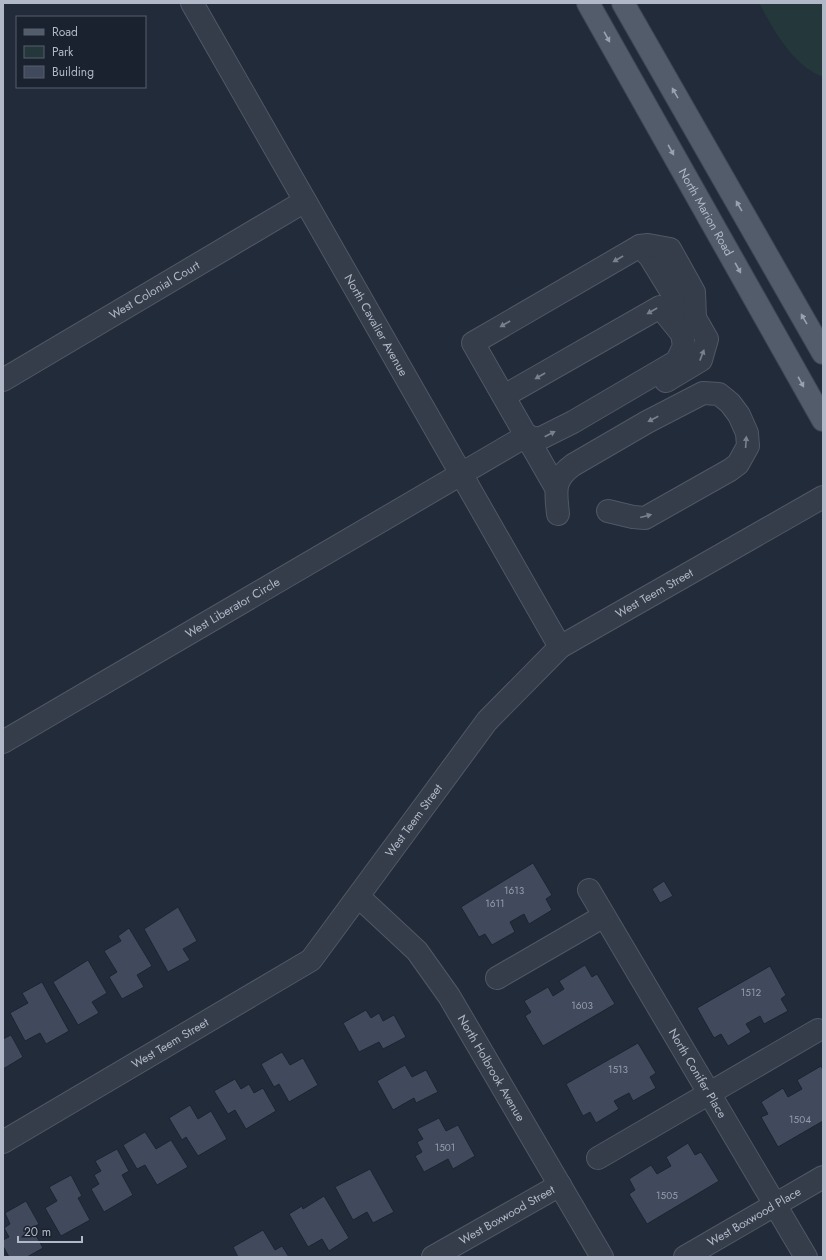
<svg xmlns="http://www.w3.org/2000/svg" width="826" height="1260" viewBox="0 0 826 1260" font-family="Jost,sans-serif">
	<rect width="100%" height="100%" fill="#222b3a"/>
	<path fill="#24373b" d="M759 3H823V77C792 65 774 30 759 3Z"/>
	<path fill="#414a5c" stroke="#1d2431" d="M533 863 552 895 546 899 552 910 529 924 524 914 510 922 515 932 492 945 485 934 479 937 461 907Z
		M664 881 673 896 660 903 652 889Z
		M178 907 197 941 183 949 190 960 168 972 144 929Z
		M129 928 152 966 137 975 144 987 122 999 109 977 117 972 104 951 121 941 118 936Z
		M88 960 107 993 92 1002 99 1013 78 1025 53 982Z
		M585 965 592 977 597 974 615 1004 543 1046 525 1016 531 1012 524 1001 548 987 553 996 564 989 559 981Z
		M770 966 786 995 781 999 788 1011 764 1024 760 1016 746 1024 751 1032 728 1046 721 1034 714 1038 697 1008Z
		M42 982 69 1031 46 1044 40 1033 25 1041 10 1013 28 1003 22 993Z
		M366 1010 371 1018 379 1013 383 1021 394 1015 406 1037 383 1049 379 1042 359 1052 343 1023Z
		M11 1035 23 1057 3 1069V1039Z
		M638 1043 656 1073 650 1077 656 1088 633 1101 629 1093 614 1101 619 1109 596 1123 590 1112 583 1116 566 1084Z
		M282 1052 290 1065 303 1058 318 1085 289 1102 279 1084 274 1087 261 1064Z
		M405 1065 412 1077 426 1070 438 1092 416 1103 414 1098 393 1110 377 1081Z
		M821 1066 823 1070V1121L778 1147 761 1117 768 1114 761 1102 783 1088 788 1097 802 1089 797 1080Z
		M235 1079 241 1089 249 1084 254 1093 263 1088 276 1111 246 1129 235 1110 228 1114 214 1091Z
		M190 1105 198 1119 211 1111 227 1139 198 1156 186 1137 182 1140 169 1118Z
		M439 1118 446 1131 458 1125 475 1156 453 1169 448 1159 424 1172 415 1156 422 1152 417 1142 423 1139 417 1129Z
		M145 1132 156 1149 171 1140 188 1167 157 1185 145 1165 137 1169 123 1145Z
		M688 1143 695 1155 701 1152 719 1181 647 1224 629 1194 635 1190 629 1179 651 1165 657 1174 671 1166 666 1157Z
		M117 1149 129 1171 122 1175 133 1195 104 1212 91 1189 99 1184 94 1175 101 1171 95 1161Z
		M370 1169 394 1212 373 1223 367 1212 353 1220 335 1187Z
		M71 1175 82 1196 78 1198 90 1220 61 1236 45 1208 57 1201 49 1187Z
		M324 1196 349 1238 329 1251 322 1239 308 1247 289 1214 302 1206 303 1209Z
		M26 1201 39 1224 32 1228 43 1248 27 1257H9L3 1246V1240L9 1237 4 1228 10 1224 5 1213Z
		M263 1230 275 1250 282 1246 289 1257H238L233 1247Z"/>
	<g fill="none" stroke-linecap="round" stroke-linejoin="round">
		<g stroke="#515865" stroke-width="24">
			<g id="minor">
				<path id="s1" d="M192 3 560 647"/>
				<path d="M640 246 650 257 682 309 695 318"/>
				<path id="s2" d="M3 380 305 201"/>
				<path d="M555 486 473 343 640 246 648 245 670 249 694 292 695 318 707 339 701 360 666 381"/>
				<path d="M558 514C556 492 552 480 573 465L647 422 703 393 719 394 730 403 739 415 747 433 748 446 738 464 730 470 645 518 633 517 608 511"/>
				<path id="s3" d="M3 742 526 436 539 439 573 422 677 361 684 346 682 334 660 307 504 396"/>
				<path id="s4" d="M589 890 806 1257"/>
				<path id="s5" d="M359 897 417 951 449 996 602 1257"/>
				<path d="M497 978 604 916"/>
				<path id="s6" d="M3 1142 311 960 487 721 560 647 823 497"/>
				<path d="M598 1158 818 1030"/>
				<path id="s7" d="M433 1257 560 1185"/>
				<path id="s8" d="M685 1257 823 1177"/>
			</g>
		</g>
		<g stroke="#3f4654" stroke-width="24">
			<g id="major">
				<path id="s9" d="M588 3 823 420"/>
				<path d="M623 3 823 353"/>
			</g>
		</g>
		<use href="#minor" stroke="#353d4b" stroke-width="22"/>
		<use href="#major" stroke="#535c6b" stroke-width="22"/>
	</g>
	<defs><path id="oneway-solid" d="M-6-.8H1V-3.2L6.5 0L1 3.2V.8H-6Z"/></defs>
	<g fill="#9aa1b0">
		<use href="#oneway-solid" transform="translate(607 37) rotate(61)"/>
		<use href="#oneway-solid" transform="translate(675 93) rotate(-120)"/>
		<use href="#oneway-solid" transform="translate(671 150) rotate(61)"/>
		<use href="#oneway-solid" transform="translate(739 206) rotate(-120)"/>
		<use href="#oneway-solid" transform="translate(738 268) rotate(61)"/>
		<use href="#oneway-solid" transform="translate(804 319) rotate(-120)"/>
		<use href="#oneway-solid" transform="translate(801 382) rotate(61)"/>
	</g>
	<g fill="#79818f">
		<use href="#oneway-solid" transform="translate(618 259) rotate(150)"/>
		<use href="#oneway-solid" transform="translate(652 311) rotate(150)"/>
		<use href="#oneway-solid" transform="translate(505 324) rotate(150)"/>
		<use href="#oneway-solid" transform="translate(702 355) rotate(-69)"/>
		<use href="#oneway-solid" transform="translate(540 376) rotate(150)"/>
		<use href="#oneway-solid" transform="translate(653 419) rotate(152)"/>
		<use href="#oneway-solid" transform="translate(550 434) rotate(-27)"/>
		<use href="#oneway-solid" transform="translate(746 442) rotate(-86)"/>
		<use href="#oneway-solid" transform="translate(646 516) rotate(-15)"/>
	</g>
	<g text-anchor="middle" stroke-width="4" stroke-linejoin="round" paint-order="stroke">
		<g font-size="10" fill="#959cac">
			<text x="514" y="894">1613</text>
			<text x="495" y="907">1611</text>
			<text x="751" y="996">1512</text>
			<text x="582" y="1009">1603</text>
			<text x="618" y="1073">1513</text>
			<text x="800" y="1123">1504</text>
			<text x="445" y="1151">1501</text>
			<text x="667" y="1199">1505</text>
		</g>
		<g font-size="12" fill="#b1b8c7" stroke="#1b222f">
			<text dy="4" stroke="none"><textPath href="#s9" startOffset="240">North Marion Road</textPath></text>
			<text dy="4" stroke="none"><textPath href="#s2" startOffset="176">West Colonial Court</textPath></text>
			<text dy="4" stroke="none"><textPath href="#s1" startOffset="371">North Cavalier Avenue</textPath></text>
			<text dy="4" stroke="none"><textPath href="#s6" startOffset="867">West Teem Street</textPath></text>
			<text dy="4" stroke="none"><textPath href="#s3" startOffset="266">West Liberator Circle</textPath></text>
			<text dy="4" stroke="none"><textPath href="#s6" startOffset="531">West Teem Street</textPath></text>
			<text dy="4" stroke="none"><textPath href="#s6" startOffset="194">West Teem Street</textPath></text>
			<text dy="4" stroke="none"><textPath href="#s5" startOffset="218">North Holbrook Avenue</textPath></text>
			<text dy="4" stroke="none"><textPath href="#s4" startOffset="213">North Conifer Place</textPath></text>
			<text dy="4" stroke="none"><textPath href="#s7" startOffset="85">West Boxwood Street</textPath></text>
			<text dy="4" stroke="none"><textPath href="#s8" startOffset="80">West Boxwood Place</textPath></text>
		</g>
	</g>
	<rect width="826" height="1260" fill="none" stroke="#b1b8c7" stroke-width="8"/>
	<rect x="16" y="16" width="130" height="72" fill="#1b222f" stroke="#575e6c"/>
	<rect x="24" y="29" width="20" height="6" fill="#535c6b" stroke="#575e6c"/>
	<text x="52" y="36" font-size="12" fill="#b1b8c7">Road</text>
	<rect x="24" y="46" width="20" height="12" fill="#24373b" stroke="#575e6c"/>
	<text x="52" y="56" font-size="12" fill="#b1b8c7">Park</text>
	<rect x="24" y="66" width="20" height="12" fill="#414a5c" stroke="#575e6c"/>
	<text x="52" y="76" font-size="12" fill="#b1b8c7">Building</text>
	<path d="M18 1236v6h64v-6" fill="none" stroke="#b1b8c7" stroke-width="2"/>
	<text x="24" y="1236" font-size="12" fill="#b1b8c7" stroke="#1b222f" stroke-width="3" paint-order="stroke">20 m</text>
</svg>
